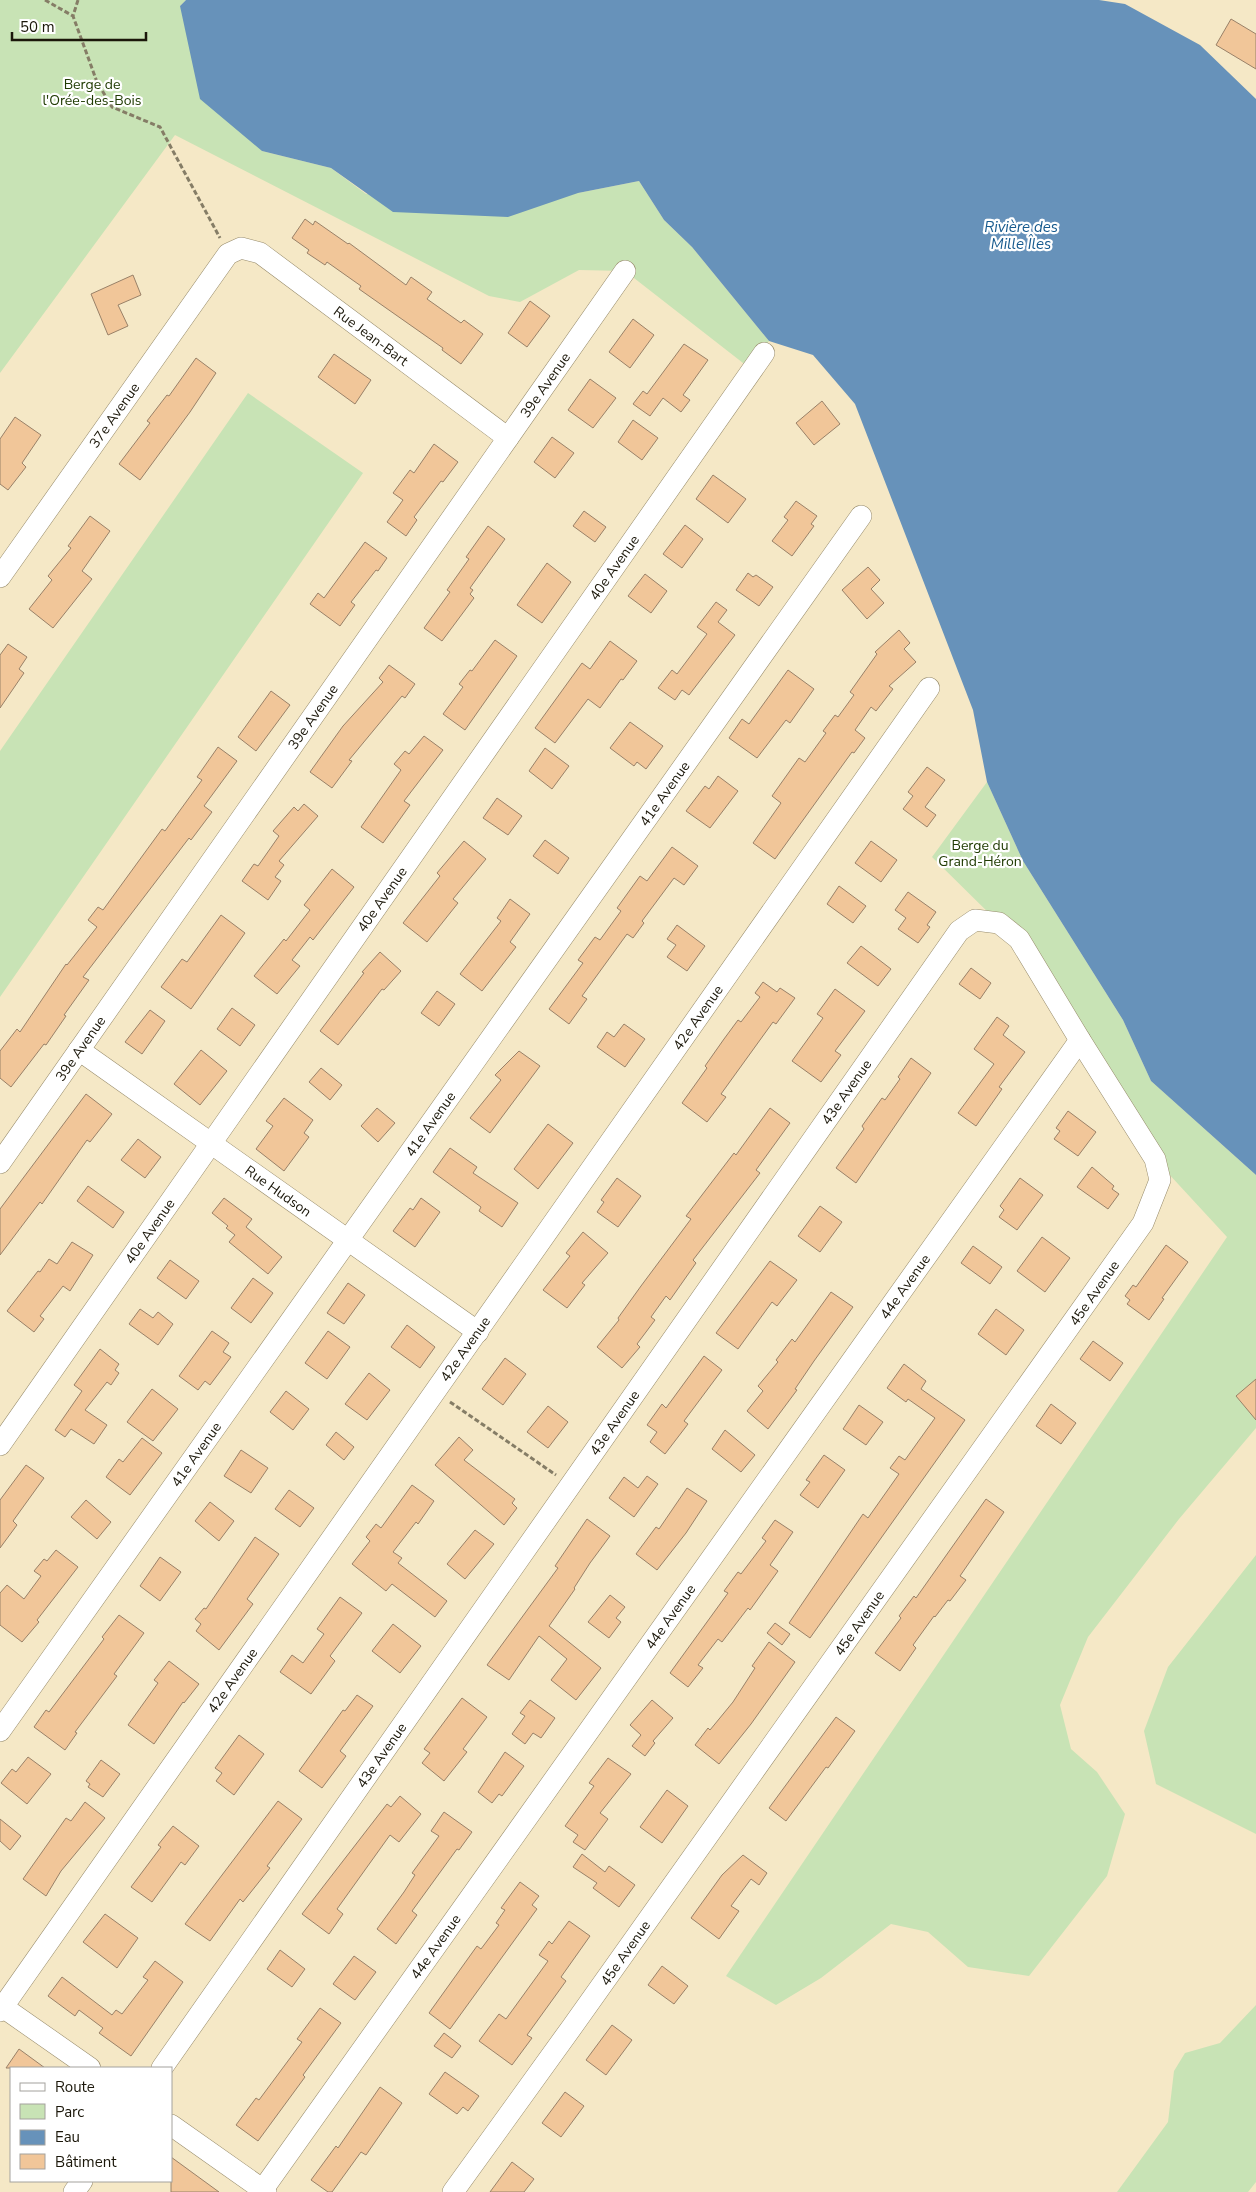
<svg xmlns="http://www.w3.org/2000/svg" width="1256" height="2192" viewBox="0 0 1256 2192" font-family="'Nunito Sans',sans-serif">
	<rect width="100%" height="100%" fill="#f5e8c6"/>
	<path fill="#c8e3b5" d="M0 0H186L180 6 262 151 331 168 366 194 578 193 639 181 664 220 692 247 769 341 752 370 625 271 579 270 520 302 489 296 175 135 0 373Z
		M248 393 363 473 0 997V751Z
		M987 782 1023 861 1123 1020 1151 1081 1256 1175V1428L1179 1519 1088 1637 1060 1705 1071 1749 1097 1772 1125 1814 1107 1876 1029 1976 968 1967 928 1932 891 1924 821 1978 776 2005 726 1976 1227 1237 1155 1159 999 923 932 857Z
		M1256 1555V1834L1156 1784 1144 1731 1168 1667Z
		M1256 2005V2182L1248 2192H1117L1168 2122 1174 2071 1185 2053 1220 2043Z"/>
	<path fill="#6792ba" d="M186 0H1099L1125 4 1200 45 1256 99V1175L1151 1081 1123 1020 1023 861 987 782 973 710 855 404 813 355 769 341 692 247 664 220 639 181 578 193 508 217 393 212 331 168 262 151 200 99 180 6Z"/>
	<path fill="#f1c699" stroke="#998168" d="M1231 19 1256 34V69L1216 45Z
		M305 219 313 225 315 221 348 244 349 243 406 285 411 277 432 292 427 299 461 323 464 320 483 334 461 364 442 350 443 348 359 289 361 286 327 262 325 265 307 253 309 250 292 238Z
		M133 275 141 295 118 305 128 326 108 335 91 294Z
		M530 301 550 316 527 347 508 333Z
		M633 319 654 335 630 368 609 352Z
		M684 344 708 360 683 395 690 400 681 412 663 398 650 416 633 404 643 391 647 394Z
		M334 354 371 380 355 404 318 377Z
		M196 358 216 373 190 412 140 480 119 464 150 423 147 421 167 395 169 396Z
		M590 379 616 398 593 428 568 410Z
		M822 401 840 424 814 445 796 423Z
		M15 417 41 435 22 463 26 467 8 490 0 484V439Z
		M633 420 658 438 642 460 618 442Z
		M552 437 574 453 555 478 534 462Z
		M434 444 458 462 443 482 441 481 414 517 417 520 406 536 387 522 403 500 393 493 410 470 414 473Z
		M713 475 746 499 728 523 696 499Z
		M796 501 817 516 811 524 814 526 792 556 772 541 788 520 784 517Z
		M584 511 606 527 595 542 573 526Z
		M90 516 110 531 82 571 92 579 53 628 29 609 52 580 48 576 71 548 68 546Z
		M685 525 703 539 682 568 663 554Z
		M488 526 505 539 470 588 473 590 470 594 474 598 442 641 424 628 450 592 447 590 469 559 466 557Z
		M365 542 387 558 378 571 376 570 351 602 355 605 340 626 310 604 318 593 324 598Z
		M547 563 571 582 542 623 517 605Z
		M868 567 880 580 871 589 884 603 867 619 842 590Z
		M748 573 753 577 756 575 773 587 759 606 736 590Z
		M645 574 667 591 651 613 628 596Z
		M716 602 727 610 718 622 735 635 689 695 682 690 675 700 658 688 672 670 677 674 707 634 697 627Z
		M899 630 910 643 904 649 916 662 889 686 893 689 876 711 871 707 855 730 865 738 854 753 852 752 775 859 753 843 781 803 772 796 799 758 805 762 826 733 823 731 835 715 838 717 854 695 850 692 877 654 875 652Z
		M495 640 517 656 465 730 443 714 463 687 459 684 470 670 472 671Z
		M610 641 637 661 623 680 621 679 600 708 588 699 555 743 535 728 582 663 590 669Z
		M8 644 27 657 19 669 24 673 0 708V655Z
		M389 665 415 684 405 698 402 696 349 760 352 761 332 788 310 772 343 726 383 682 379 678Z
		M788 670 814 689 790 723 786 720 757 758 729 738 742 719 749 724Z
		M271 691 290 705 256 751 238 737Z
		M630 722 663 746 646 769 637 762 634 766 610 748Z
		M424 736 443 750 404 801 410 805 383 843 361 827 401 770 394 764 405 751 409 754Z
		M218 747 237 761 204 806 212 812 191 840 189 838 83 977 89 980 64 1015 66 1016 46 1045 44 1044 11 1087 0 1078V1051L17 1029 20 1032 66 964 67 965 97 927 88 920 98 907 103 910 162 829 165 831 202 780 197 777Z
		M545 748 569 766 552 789 529 771Z
		M927 767 945 780 925 807 936 815 927 827 903 809 913 796 908 792Z
		M718 776 738 791 710 828 686 811 705 786 709 789Z
		M497 798 522 816 508 835 483 818Z
		M304 804 318 816 279 861 284 865 275 877 281 881 268 900 242 881 254 864 258 866 279 836 273 831 294 807 298 811Z
		M545 840 569 858 558 874 533 856Z
		M464 841 486 859 453 899 458 903 427 942 403 923 440 876 437 873Z
		M871 841 897 860 881 882 855 863Z
		M672 847 698 866 684 885 674 878 642 921 644 923 633 938 627 934 582 996 587 999 569 1024 549 1009 583 963 578 960 595 937 600 940 621 911 617 908 640 876 647 881Z
		M332 869 354 887 313 940 310 937 292 960 300 966 277 994 254 976 284 939 286 941 310 910 304 905Z
		M839 886 866 906 853 923 827 904Z
		M908 892 936 912 927 925 930 927 918 943 898 929 906 918 895 910Z
		M510 899 530 914 510 942 516 947 482 991 460 974 501 921 497 918Z
		M221 915 245 933 191 1009 161 987 182 959 187 962Z
		M677 925 705 946 687 971 667 957 676 945 667 939Z
		M861 946 891 969 878 986 847 963Z
		M380 952 401 971 384 990 382 989 338 1045 320 1031 364 973 362 972Z
		M971 968 991 983 980 999 959 984Z
		M763 982 777 992 780 988 795 998 776 1024 773 1022 721 1094 726 1097 707 1122 682 1103 707 1068 705 1066 724 1039 738 1020 741 1022 760 997 755 993Z
		M835 989 865 1011 835 1051 841 1055 821 1082 792 1061 823 1018 817 1014Z
		M437 991 455 1004 439 1026 421 1013Z
		M232 1008 255 1025 240 1046 217 1029Z
		M150 1010 165 1021 142 1054 125 1042Z
		M997 1017 1009 1026 1003 1035 1025 1052 999 1087 1002 1089 976 1126 958 1113 994 1064 974 1049Z
		M624 1024 645 1039 625 1067 597 1047 607 1032 614 1037Z
		M201 1050 227 1071 200 1105 174 1084Z
		M519 1051 540 1066 490 1133 470 1118 501 1080 495 1075Z
		M911 1058 931 1073 856 1183 836 1168 864 1129 862 1126 882 1098 885 1100 900 1079 898 1077Z
		M321 1068 342 1085 330 1100 309 1082Z
		M86 1094 112 1114 90 1142 87 1140 42 1204 40 1202 0 1255V1209Z
		M284 1098 313 1120 304 1133 309 1137 284 1171 256 1149 273 1126 266 1121Z
		M377 1108 395 1123 378 1142 361 1126Z
		M770 1108 790 1123 756 1170 760 1173 693 1260 696 1263 670 1300 666 1296 651 1317 655 1320 637 1344 640 1347 622 1368 597 1347 619 1320 618 1318 641 1286 691 1219 686 1216 734 1153 736 1155Z
		M1068 1111 1096 1132 1078 1156 1054 1139 1060 1131 1056 1128Z
		M548 1124 573 1143 538 1189 514 1169Z
		M138 1139 161 1157 145 1178 121 1160Z
		M450 1148 477 1167 473 1173 518 1203 502 1227 479 1211 481 1207 433 1172Z
		M1092 1167 1114 1186 1112 1189 1119 1194 1108 1209 1077 1187Z
		M617 1178 641 1196 618 1227 597 1212 604 1202 601 1200Z
		M1020 1178 1043 1195 1017 1230 999 1217 1004 1210 1000 1206Z
		M88 1186 124 1212 113 1228 77 1201Z
		M224 1198 252 1219 246 1227 282 1257 268 1274 229 1242 235 1235 226 1228 228 1226 212 1213Z
		M421 1198 440 1212 415 1247 393 1231 410 1208 413 1210Z
		M820 1206 842 1222 820 1252 798 1236Z
		M583 1232 608 1253 582 1283 585 1285 567 1308 543 1290 570 1256 566 1253Z
		M1042 1237 1070 1258 1045 1292 1017 1271Z
		M72 1242 93 1255 70 1291 63 1286 40 1316 44 1319 34 1332 7 1311 38 1271 40 1272 49 1259 57 1264Z
		M1166 1245 1188 1262 1162 1298 1164 1299 1149 1320 1127 1304 1130 1300 1125 1296 1133 1285 1136 1287Z
		M973 1246 1002 1267 990 1284 961 1263Z
		M170 1260 199 1281 186 1299 157 1278Z
		M770 1261 797 1280 777 1306 772 1302 738 1349 716 1333Z
		M253 1278 273 1293 251 1323 231 1308Z
		M348 1283 365 1295 344 1324 327 1313Z
		M831 1292 853 1307 814 1361 795 1389 797 1390 768 1429 747 1411 763 1391 758 1386 778 1362 776 1360 792 1339 795 1342Z
		M140 1309 153 1318 158 1312 173 1324 158 1345 129 1324Z
		M996 1309 1024 1330 1006 1355 978 1334Z
		M407 1325 435 1347 420 1368 391 1347Z
		M212 1331 229 1343 223 1352 231 1357 210 1385 205 1381 198 1390 179 1376Z
		M328 1331 350 1347 327 1379 305 1363Z
		M1093 1341 1123 1363 1110 1381 1080 1359Z
		M100 1349 119 1364 115 1370 119 1373 111 1385 107 1382 85 1410 107 1425 94 1444 71 1429 65 1437 55 1430 82 1391 74 1385Z
		M704 1356 722 1370 684 1421 688 1424 665 1454 650 1442 657 1432 647 1425 662 1404 666 1408Z
		M505 1358 526 1374 503 1405 482 1389Z
		M904 1364 926 1381 921 1389 965 1420 810 1638 789 1623 863 1514 868 1518 899 1474 890 1468 899 1456 905 1460 935 1418 908 1399 906 1402 887 1388Z
		M369 1373 390 1390 367 1420 345 1404Z
		M1256 1379V1420L1236 1396Z
		M152 1389 178 1409 153 1441 127 1422Z
		M286 1391 309 1409 293 1430 270 1412Z
		M1051 1404 1076 1423 1061 1444 1036 1426Z
		M859 1405 883 1422 866 1445 843 1429Z
		M548 1406 568 1422 548 1448 527 1432Z
		M725 1430 755 1455 741 1472 712 1449Z
		M336 1432 354 1447 344 1460 326 1445Z
		M459 1437 473 1450 464 1460 515 1499 512 1503 517 1508 504 1525 435 1465Z
		M142 1438 162 1453 130 1495 106 1477 119 1459 123 1462Z
		M241 1450 268 1468 251 1493 224 1476Z
		M824 1455 845 1470 818 1508 800 1495 810 1482 806 1480Z
		M26 1465 44 1478 13 1521 17 1525 0 1548V1500Z
		M647 1476 658 1484 634 1517 609 1498 624 1477 638 1488Z
		M412 1485 434 1501 418 1524 416 1522 393 1552 402 1558 398 1563 447 1601 435 1617 392 1584 386 1591 352 1564 370 1541 366 1537 376 1524 381 1528Z
		M687 1488 707 1501 686 1533 657 1570 636 1554 656 1527 659 1529Z
		M289 1490 314 1508 300 1527 275 1509Z
		M986 1499 1004 1512 960 1576 966 1580 950 1601 948 1600 935 1617 934 1616 913 1645 916 1648 900 1671 875 1653 901 1618 899 1616 914 1596 916 1598Z
		M86 1500 111 1522 97 1539 71 1517Z
		M210 1502 234 1521 219 1541 195 1521Z
		M587 1519 610 1536 590 1563 574 1588 575 1589 549 1626 601 1668 576 1700 551 1680 567 1659 539 1636 509 1680 487 1665 558 1568 555 1566Z
		M775 1520 793 1532 770 1565 778 1571 750 1610 748 1608 722 1642 718 1639 698 1665 703 1668 688 1687 670 1673 728 1593 724 1591 738 1572 741 1574 766 1541 762 1538Z
		M475 1530 494 1544 465 1579 447 1564Z
		M255 1537 279 1554 247 1599 253 1604 219 1650 196 1631 201 1624 195 1619 204 1608 206 1609Z
		M56 1550 78 1567 37 1620 39 1622 22 1642 0 1625V1593L7 1585 24 1599 41 1576 34 1571 44 1559 47 1561Z
		M160 1557 181 1572 160 1601 140 1586Z
		M610 1595 625 1607 616 1618 621 1622 609 1638 588 1622Z
		M340 1597 362 1613 330 1656 335 1661 311 1694 280 1672 292 1655 303 1663 324 1634 317 1629Z
		M119 1615 144 1633 114 1674 117 1676 75 1732 77 1733 65 1750 34 1727 46 1710 49 1712 104 1639 102 1637Z
		M775 1623 790 1634 782 1645 767 1633Z
		M393 1624 421 1646 400 1673 372 1651Z
		M769 1642 795 1662 751 1724 719 1764 695 1745 708 1728 710 1730 733 1702 755 1668 752 1666Z
		M169 1661 199 1684 184 1703 183 1702 154 1744 128 1725 158 1683 154 1680Z
		M357 1695 373 1706 340 1751 346 1756 322 1788 299 1771 343 1710 345 1711Z
		M462 1698 487 1717 463 1749 467 1752 444 1781 422 1763 430 1753 424 1749Z
		M530 1700 555 1718 541 1738 533 1733 525 1744 512 1734 525 1716 520 1713Z
		M652 1700 673 1718 653 1741 655 1743 645 1756 632 1746 641 1735 630 1725Z
		M836 1717 855 1731 828 1768 826 1767 786 1821 769 1808Z
		M239 1735 264 1754 234 1795 216 1781 222 1773 215 1768Z
		M505 1752 524 1766 502 1796 499 1794 492 1803 478 1792Z
		M28 1757 51 1774 27 1804 1 1783 12 1769 16 1772Z
		M608 1758 631 1774 600 1813 608 1819 585 1850 573 1842 578 1835 565 1826 594 1786 589 1783Z
		M101 1760 120 1774 103 1797 88 1787 90 1784 86 1781Z
		M667 1790 688 1806 662 1843 640 1827Z
		M400 1796 421 1814 399 1842 390 1835 337 1909 343 1914 329 1934 302 1914 387 1804 391 1807Z
		M278 1801 302 1819 267 1866 270 1868 243 1902 240 1899 210 1941 185 1924Z
		M85 1802 105 1818 61 1871 46 1896 23 1879 66 1818 71 1821Z
		M444 1812 472 1832 459 1850 457 1849 412 1911 417 1915 396 1944 377 1929 404 1892 415 1875 412 1873 439 1836 431 1831Z
		M0 1819 21 1836 10 1850 0 1841Z
		M173 1826 199 1846 185 1865 181 1862 152 1902 131 1887 161 1847 158 1845Z
		M582 1854 605 1872 609 1866 635 1885 619 1907 593 1888 597 1883 573 1867Z
		M743 1855 767 1873 759 1885 751 1879 731 1906 739 1911 719 1939 691 1918 722 1875Z
		M520 1882 539 1896 532 1905 537 1909 450 2029 429 2013 477 1946 481 1949 499 1925 496 1923 505 1910 501 1908Z
		M105 1914 138 1938 117 1968 83 1942Z
		M569 1921 590 1936 561 1977 566 1981 527 2035 532 2038 512 2065 479 2041 499 2014 506 2019 548 1961 539 1955 549 1941 552 1944Z
		M280 1950 305 1969 292 1987 267 1969Z
		M354 1956 376 1972 355 2000 333 1984Z
		M155 1961 183 1982 131 2056 99 2033 103 2028 79 2010 75 2016 48 1996 62 1977 112 2015 116 2010 122 2014 148 1980 143 1977Z
		M662 1966 688 1986 674 2004 648 1985Z
		M320 2008 341 2023 303 2075 305 2077 258 2141 236 2125 256 2098 259 2100 302 2042 297 2039Z
		M612 2025 632 2040 606 2075 586 2060Z
		M444 2033 461 2046 452 2058 434 2046Z
		M19 2049 45 2068H6Z
		M445 2072 479 2096 468 2111 463 2107 457 2114 429 2094Z
		M380 2087 402 2103 366 2155 361 2152 332 2192H328L311 2180 336 2146 338 2148Z
		M565 2092 584 2106 561 2137 542 2123Z
		M171 2157 219 2192H171Z
		M512 2162 534 2179 524 2192H490Z"/>
	<g fill="none" stroke-linecap="round" stroke-linejoin="round">
		<g stroke="#978b6b" stroke-width="22">
			<g id="minor">
				<path id="s1" d="M0 577 228 254 241 248 260 253 508 438"/>
				<path id="s2" d="M79 1050 478 1332"/>
				<path id="s3" d="M0 1163 625 271"/>
				<path id="s4" d="M0 1445 764 353"/>
				<path id="s5" d="M0 1731 861 516"/>
				<path d="M0 2005 90 2068"/>
				<path id="s6" d="M0 2011 929 688"/>
				<path id="s7" d="M162 2068 959 931 975 920 999 923 1019 939 1080 1040 1155 1159 1160 1180 1143 1223 572 2027 453 2192"/>
				<path d="M171 2125 266 2192"/>
				<path d="M74 2192 82 2181"/>
				<path id="s8" d="M261 2192 1080 1040"/>
			</g>
		</g>
		<path stroke="#857d66" stroke-width="3" stroke-dasharray="5 2.5" stroke-linecap="butt" d="M45 0 73 16
			M78 0 73 16 97 82 112 107 160 127 220 238
			M450 1402 556 1475"/>
		<use href="#minor" stroke="#fff" stroke-width="21"/>
	</g>
	<g text-anchor="middle" stroke-width="4.5" stroke-linejoin="round" paint-order="stroke">
		<g font-size="14" fill="#213c04" stroke="#fff">
			<text x="92" y="89">Berge de<tspan x="92" dy="16">l'Orée-des-Bois</tspan></text>
			<text x="980" y="850">Berge du<tspan x="980" dy="16">Grand-Héron</tspan></text>
		</g>
		<g font-size="14" fill="#1b170a" stroke="#fff">
			<text dy="5" stroke="none"><textPath href="#s1" startOffset="568">Rue Jean-Bart</textPath></text>
			<text dy="5" stroke="none"><textPath href="#s3" startOffset="950">39e Avenue</textPath></text>
			<text dy="5" stroke="none"><textPath href="#s1" startOffset="198">37e Avenue</textPath></text>
			<text dy="5" stroke="none"><textPath href="#s4" startOffset="1071">40e Avenue</textPath></text>
			<text dy="5" stroke="none"><textPath href="#s3" startOffset="545">39e Avenue</textPath></text>
			<text dy="5" stroke="none"><textPath href="#s5" startOffset="1149">41e Avenue</textPath></text>
			<text dy="5" stroke="none"><textPath href="#s4" startOffset="666">40e Avenue</textPath></text>
			<text dy="5" stroke="none"><textPath href="#s6" startOffset="1214">42e Avenue</textPath></text>
			<text dy="5" stroke="none"><textPath href="#s3" startOffset="140">39e Avenue</textPath></text>
			<text dy="5" stroke="none"><textPath href="#s7" startOffset="1192">43e Avenue</textPath></text>
			<text dy="5" stroke="none"><textPath href="#s5" startOffset="744">41e Avenue</textPath></text>
			<text dy="5" stroke="none"><textPath href="#s2" startOffset="244">Rue Hudson</textPath></text>
			<text dy="5" stroke="none"><textPath href="#s4" startOffset="261">40e Avenue</textPath></text>
			<text dy="5" stroke="none"><textPath href="#s8" startOffset="1111">44e Avenue</textPath></text>
			<text transform="translate(1094 1293) rotate(-55)" y="5">45e Avenue</text>
			<text dy="5" stroke="none"><textPath href="#s6" startOffset="809">42e Avenue</textPath></text>
			<text dy="5" stroke="none"><textPath href="#s7" startOffset="788">43e Avenue</textPath></text>
			<text dy="5" stroke="none"><textPath href="#s5" startOffset="339">41e Avenue</textPath></text>
			<text dy="5" stroke="none"><textPath href="#s8" startOffset="706">44e Avenue</textPath></text>
			<text transform="translate(859 1623) rotate(-55)" y="5">45e Avenue</text>
			<text dy="5" stroke="none"><textPath href="#s6" startOffset="404">42e Avenue</textPath></text>
			<text dy="5" stroke="none"><textPath href="#s7" startOffset="382">43e Avenue</textPath></text>
			<text dy="5" stroke="none"><textPath href="#s8" startOffset="301">44e Avenue</textPath></text>
			<text transform="translate(625 1953) rotate(-55)" y="5">45e Avenue</text>
		</g>
		<g font-size="15" font-style="italic" fill="#165a8e" stroke="#fff">
			<text x="1021" y="232">Rivière des<tspan x="1021" dy="17">Mille Îles</tspan></text>
		</g>
	</g>
	<rect x="10" y="2067" width="162" height="115" fill="#ffffff" stroke="#a4a29d"/>
	<rect x="20" y="2083" width="25" height="8" fill="#ffffff" stroke="#a4a29d"/>
	<text x="55" y="2092" font-size="15" fill="#1b170a">Route</text>
	<rect x="20" y="2104" width="25" height="15" fill="#c8e3b5" stroke="#a4a29d"/>
	<text x="55" y="2117" font-size="15" fill="#1b170a">Parc</text>
	<rect x="20" y="2130" width="25" height="15" fill="#6792ba" stroke="#a4a29d"/>
	<text x="55" y="2142" font-size="15" fill="#1b170a">Eau</text>
	<rect x="20" y="2154" width="25" height="15" fill="#f1c699" stroke="#a4a29d"/>
	<text x="55" y="2167" font-size="15" fill="#1b170a">Bâtiment</text>
	<path d="M12 32v8h134v-8" fill="none" stroke="#1b170a" stroke-width="2.5"/>
	<text x="20" y="32" font-size="15" fill="#1b170a" stroke="#ffffff" stroke-width="4" paint-order="stroke">50 m</text>
</svg>
